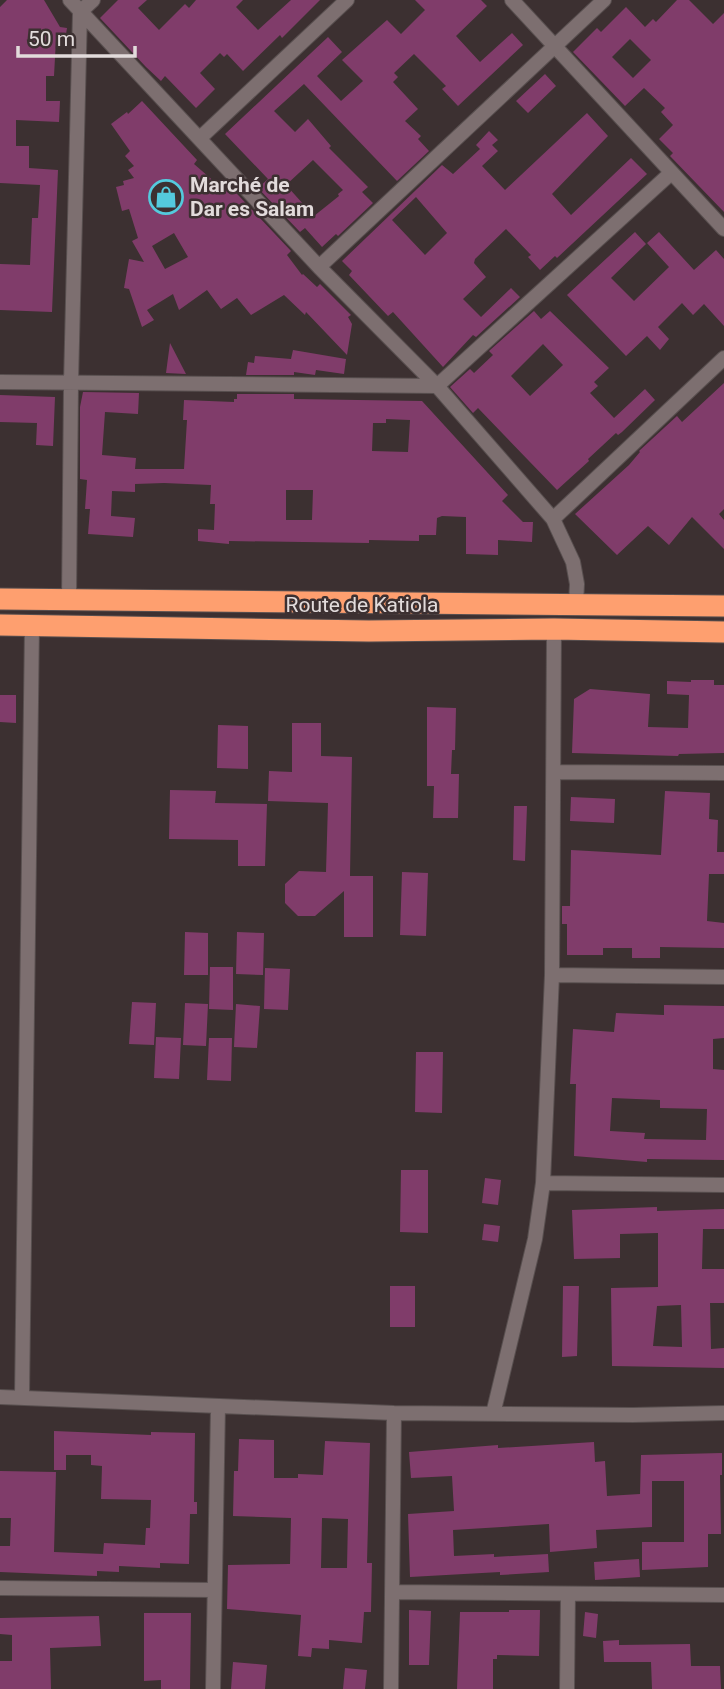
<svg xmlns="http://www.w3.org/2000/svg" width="724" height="1689" viewBox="0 0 724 1689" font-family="Roboto,sans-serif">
	<rect width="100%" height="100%" fill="#3c3031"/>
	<path fill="#803c6a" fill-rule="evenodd" d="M7 0H44L60 27 67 28 65 40 56 39 54 76H46V101H60L59 122 16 120V146H29V168L58 170 52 312 0 310V264L30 265 32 218H38L40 185 0 183V7Z
		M118 0H147L138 8 159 30 185 4 189 8 196 0H243L236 7 258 30 291 0H320L282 38 280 35 243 71 227 54 224 57 220 53 200 73 215 89 196 108 165 76 161 81 146 67 100 18Z
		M415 0H481L487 6 456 36 480 62 512 33 523 45 458 106 442 89 446 86 414 54 394 73 398 77 393 82 418 109 405 121 421 136 418 139 429 151 397 181 304 84 274 111 295 132 308 119 331 146 329 148 368 187 362 192 373 203 338 236 336 234 322 247 305 228 300 232 258 188 268 179 225 134 328 37 342 52 317 76 341 101 363 81 342 60 387 20 401 34 425 10ZM313 160 343 190 338 194 339 196 314 216 286 185Z
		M677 0H689L713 24 724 13V212L670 156 673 153 659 139 673 125 661 112 665 108 644 88 625 106 573 52 597 28 601 32 626 7 645 27 653 19 656 22ZM630 39 651 60 633 78 612 57Z
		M545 74 556 86 528 113 516 101Z
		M142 101 197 160 194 164 217 184 223 179 291 251 287 255 302 275 303 274 317 287 320 284 351 315 348 317 352 324 347 355 306 312 305 315 284 295 251 315 237 298 221 309 207 290 179 310 173 294 147 310 154 320 142 327 129 289 124 288 129 259 144 262 132 241 138 238 129 209 122 211 116 187 124 185 123 181 134 178 128 170 134 166 125 156 130 151 111 124 127 112 128 114ZM174 233 188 257 165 269 152 246Z
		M587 113 608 136 552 194 571 215 631 158 647 174 557 258 555 256 540 270 528 257 531 255 506 229 475 259 474 263 486 277 463 299 481 317 511 288 520 297 476 337 473 335 443 367 393 312 388 316 349 275 352 271 342 261 442 165 453 174 480 149 476 145 489 131 498 140 492 145 498 151 482 166 505 190ZM416 197 447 233 425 255 392 220Z
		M635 232 646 244 611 278 634 301 669 267 647 243 659 232 694 270 716 250 724 259V326L704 304 693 315 682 303 658 327 669 339 660 350 647 336 626 356 567 295Z
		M534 311 541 319 550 311 609 368 594 382 598 386 590 393 614 418 645 389 655 400 622 432 618 435 616 433 588 459 589 461 557 490 478 408 473 413 450 387 470 369 474 373 493 355 489 351ZM543 344 563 365 530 396 511 376Z
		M170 343 186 374 166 373Z
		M293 350 346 359 344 374 316 370 315 375 294 372V375H246L248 362 254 363 255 356 291 359Z
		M724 383V509L719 514 724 520V549L692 517 669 545 648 526 617 555 575 514 629 465 640 452 639 451 677 416 682 422Z
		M83 392 139 393 138 414 105 412 102 455 136 458 135 469H184L187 420H183L184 400 234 402V399H237V394H294V399L422 401 508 495 502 501 523 522H533L532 542 498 540V555L466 554V517L442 516 437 518 436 535H419V541L369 540V543L229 541V544L198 541V529L214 530 215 504H210L211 485 164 483 135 484V492L112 491 111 516 135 518 133 537 88 534 90 509H85L87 480 80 479V407ZM386 419 410 420 408 452 372 451 373 423H386ZM286 490H313L312 520H286Z
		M0 395 55 397 53 446 36 445 37 423 0 422Z
		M691 680H714V685H724V753L679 754 678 756 572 753 574 699 590 689 650 694 648 727 688 728 689 695 667 694V681L691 682Z
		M0 695H16V723L0 722Z
		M427 707 456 708 455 750H452L451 774H459L458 818H433L434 786H427Z
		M292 723H321V756L352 757 350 876H373V937H344V891L315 916H298L285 903V884L299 871 326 872 328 803 268 801 269 771 292 772Z
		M218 725 248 726V769L217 768Z
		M170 790 216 791 215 803 267 804 265 866H238V840L169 839Z
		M665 791 710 793 709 819 718 820 717 852H724V874H709L707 921 724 923V948L660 947V958H632V948H603V955H567V924H562V906H570L571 850 661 855Z
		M571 797 615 799 614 823 570 821Z
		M514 806H527L525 861 513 860Z
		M402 872 428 873 426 936 400 935Z
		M185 932 208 933V975H184Z
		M237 932 264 933 263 975 236 974Z
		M210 967H233V1010L209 1009Z
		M265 968 290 969 288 1010 264 1009Z
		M132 1002 156 1003 154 1045 129 1044Z
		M185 1003 208 1004 206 1046 183 1045Z
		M236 1004 260 1006 257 1048 234 1047Z
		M664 1005 724 1006V1038L713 1039V1069L724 1070V1160L647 1159V1162L574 1156 576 1084H570L573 1029 614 1032 616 1013 664 1015ZM612 1098 660 1100V1108L707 1109 706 1140 644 1139 645 1133 610 1131Z
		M156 1037 181 1038 179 1079 154 1078Z
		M209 1038H232L231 1081 207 1080Z
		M416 1052H443L442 1113 415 1112Z
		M401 1170H428V1233L400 1232Z
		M485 1178 501 1180 498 1205 482 1203Z
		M657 1207V1211L724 1209V1229H703L702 1269H724V1303H710L711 1349 724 1348V1368L612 1366 611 1288 658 1287V1233L620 1234V1258L574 1259 572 1210ZM681 1305 682 1347 653 1346 657 1306Z
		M484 1224 500 1226 498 1242 482 1240Z
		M390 1286H415V1327H390Z
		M563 1286H579L577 1356 562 1357Z
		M54 1431 151 1435V1432L195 1433 194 1502H197V1514H190L189 1564 160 1563V1568L119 1566V1572L97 1571V1576L0 1572V1546H10L11 1518H0V1471L56 1472 54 1552 103 1554 104 1543 145 1545 146 1528H150L151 1500 101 1499 102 1466 91 1465V1455H66V1470H54Z
		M239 1439 274 1440V1478H298V1474L323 1475 325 1441 370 1443 367 1563H372L371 1612H364L362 1643 329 1640V1649L312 1648 311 1657 298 1656 301 1615 227 1609 228 1565 290 1564 291 1518 233 1516 234 1471H238ZM322 1518 348 1519 347 1568H321Z
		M594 1442 595 1462 605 1461 607 1496 640 1494 641 1455 722 1453V1475H720L721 1534H708V1567L642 1570V1542H684V1481H652V1527L596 1530 597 1548 550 1552 549 1524 453 1530 454 1556 494 1554V1557L548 1554 549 1572 500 1575V1572L410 1577 408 1514 454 1511 452 1476 411 1478 409 1452 498 1445V1448Z
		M639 1559 640 1577 595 1580 594 1562Z
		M409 1610 431 1611 429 1665H409Z
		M509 1610H540L539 1656 497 1655V1659H493V1689H457L460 1612H509Z
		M585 1612 598 1614 596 1638 583 1636Z
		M144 1613H191L190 1689H161V1680L144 1681Z
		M99 1616 101 1646 50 1648 51 1689H0V1661H12V1635L0 1634V1618Z
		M619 1640V1645L690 1644 691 1666H720L721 1689H652L651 1662H604L603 1641Z
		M233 1662 267 1665 265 1689H231Z
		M345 1668 367 1670 365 1689H343Z"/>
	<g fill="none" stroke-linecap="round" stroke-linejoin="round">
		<g stroke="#584f4f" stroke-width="16">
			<path id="street" d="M70 0 319 267 437 386 553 519 573 562 577 584 576 604
				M512 0 724 229
				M200 138 347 0
				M319 267 604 0
				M0 382 437 386 671 173
				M553 519 724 358
				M69 601 71 383 80 12 93 0
				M555 772 724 773
				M552 975 724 977
				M543 1183 724 1185
				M0 1397 394 1413 633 1415 724 1413
				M22 1397 32 625
				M493 1414 535 1239 543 1183 552 975 554 629
				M0 1588 214 1590
				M393 1592 724 1595
				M213 1689 218 1406
				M391 1689 394 1413
				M567 1689 568 1594"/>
		</g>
		<g stroke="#584f4f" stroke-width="23">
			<path id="highway" d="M0 599 724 606
				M0 625 369 631 554 629 724 632"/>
		</g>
		<use href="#street" stroke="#7d6f70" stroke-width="14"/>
		<use href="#highway" stroke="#fe9f6f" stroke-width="21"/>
	</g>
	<defs>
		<g id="shop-ring" transform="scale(1.75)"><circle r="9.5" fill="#3c3031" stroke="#54cadd" stroke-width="1.5"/><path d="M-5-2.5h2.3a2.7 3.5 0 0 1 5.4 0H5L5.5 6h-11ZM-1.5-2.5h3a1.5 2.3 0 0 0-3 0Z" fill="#54cadd"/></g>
	</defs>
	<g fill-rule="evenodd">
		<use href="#shop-ring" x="166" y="197"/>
	</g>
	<g text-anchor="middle" stroke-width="5" stroke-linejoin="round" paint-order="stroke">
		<g font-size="21" font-weight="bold" fill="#e2dbdb" stroke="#3c3031" text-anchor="start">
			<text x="190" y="192">Marché de<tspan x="190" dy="24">Dar es Salam</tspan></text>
		</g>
		<g font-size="21" fill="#e2dbdb" stroke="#3c3031">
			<text x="362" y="612">Route de Katiola</text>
		</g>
	</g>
	<path d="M18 46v10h117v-10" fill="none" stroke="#e2dbdb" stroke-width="3.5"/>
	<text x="28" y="46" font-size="21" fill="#e2dbdb" stroke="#3c3031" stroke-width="5" paint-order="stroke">50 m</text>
</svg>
